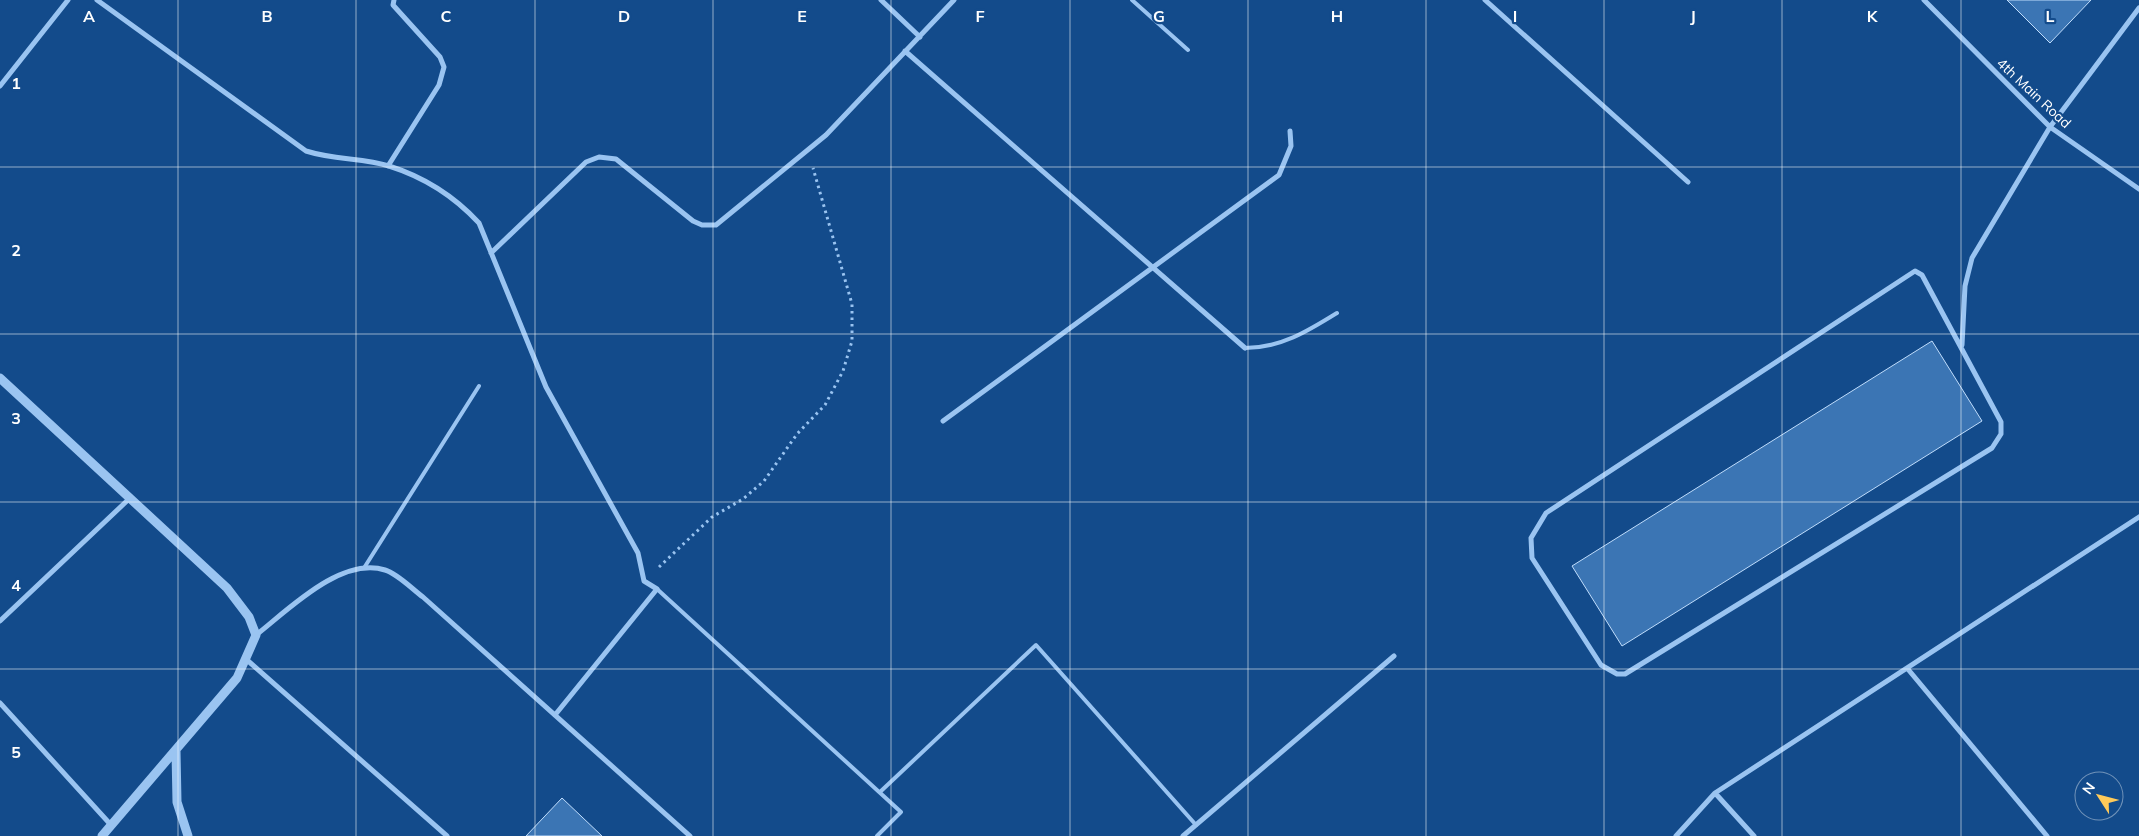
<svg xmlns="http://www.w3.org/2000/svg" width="2139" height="836" viewBox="0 0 2139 836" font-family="Mulish,sans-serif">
	<rect width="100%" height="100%" fill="#134b8b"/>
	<path fill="#3b75b4" stroke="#c0ddfc" d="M2007 0H2091L2050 43Z
		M1932 341 1982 421 1622 646 1572 566Z
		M562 798 602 836H526Z"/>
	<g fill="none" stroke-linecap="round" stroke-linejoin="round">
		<path stroke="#9ac4f1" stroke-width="3" stroke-dasharray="2.5 4" stroke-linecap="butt" d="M659 567 712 517 743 499 764 481 797 434 825 405 843 371 852 341V304L813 168"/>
		<path stroke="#9ac4f1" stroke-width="4" d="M1132 0 1188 50
			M1245 348C1281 348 1308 331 1337 313
			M364 568 479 386
			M657 589 901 812 877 836
			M880 792 1036 645 1196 825"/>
		<path stroke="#9ac4f1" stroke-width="5" d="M97 0 306 151C334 160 363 158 389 166 424 177 454 196 479 223L546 387 638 553 644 581 657 589 555 715
			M881 0 920 37
			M1485 0 1688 182
			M1924 0 2050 127 2139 189
			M905 51 1245 348
			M0 86 68 0
			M388 166 439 85 444 67 440 57 393 5 394 0
			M491 253 586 162 599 157 616 159 693 221 702 225H716L826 135 954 0
			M1915 271 1922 275 2001 422V434L1992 448 1625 674H1617L1601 665 1532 558 1531 538 1546 513Z
			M1962 345 1965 286 1972 258 2050 127 2139 8
			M943 421 1279 175 1291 146 1290 131
			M0 621 130 498
			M256 635C288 610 341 556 385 570 398 574 412 589 423 597L690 836
			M247 660 447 836
			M1907 668 2047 836
			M0 703 111 825
			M1715 793 1754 836
			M1183 836 1394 656
			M1676 836 1715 793 2139 517"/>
		<path stroke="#9ac4f1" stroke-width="9" d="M0 378 227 588 249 617 256 635 237 678 102 836
			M176 751 177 802 188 836"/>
	</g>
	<path fill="none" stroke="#fff" stroke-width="1" stroke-opacity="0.55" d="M178 0V836M356 0V836M535 0V836M713 0V836M891 0V836M1070 0V836M1248 0V836M1426 0V836M1604 0V836M1782 0V836M1961 0V836M0 167H2139M0 334H2139M0 502H2139M0 669H2139"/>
	<g text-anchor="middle" stroke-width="4.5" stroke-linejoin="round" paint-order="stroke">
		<g font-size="14" fill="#fff" stroke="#134b8b">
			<text transform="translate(2034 93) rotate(43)" y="5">4th Main Road</text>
		</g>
	</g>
	<g font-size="16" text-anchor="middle" font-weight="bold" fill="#fff" stroke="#134b8b" stroke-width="4.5" stroke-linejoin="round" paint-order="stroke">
		<text x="89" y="22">A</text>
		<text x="267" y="22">B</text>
		<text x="446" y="22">C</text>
		<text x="624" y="22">D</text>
		<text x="802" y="22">E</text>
		<text x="980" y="22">F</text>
		<text x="1159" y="22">G</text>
		<text x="1337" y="22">H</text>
		<text x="1515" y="22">I</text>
		<text x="1693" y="22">J</text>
		<text x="1872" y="22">K</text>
		<text x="2050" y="22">L</text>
		<text x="16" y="89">1</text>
		<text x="16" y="256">2</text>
		<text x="16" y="424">3</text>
		<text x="16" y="591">4</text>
		<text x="16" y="758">5</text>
	</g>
	<g transform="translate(2099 796) rotate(306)"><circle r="24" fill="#134b8b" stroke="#7193b9"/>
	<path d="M0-4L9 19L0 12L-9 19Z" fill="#ffca59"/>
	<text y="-8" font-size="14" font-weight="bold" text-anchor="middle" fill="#ffffff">N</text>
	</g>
</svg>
